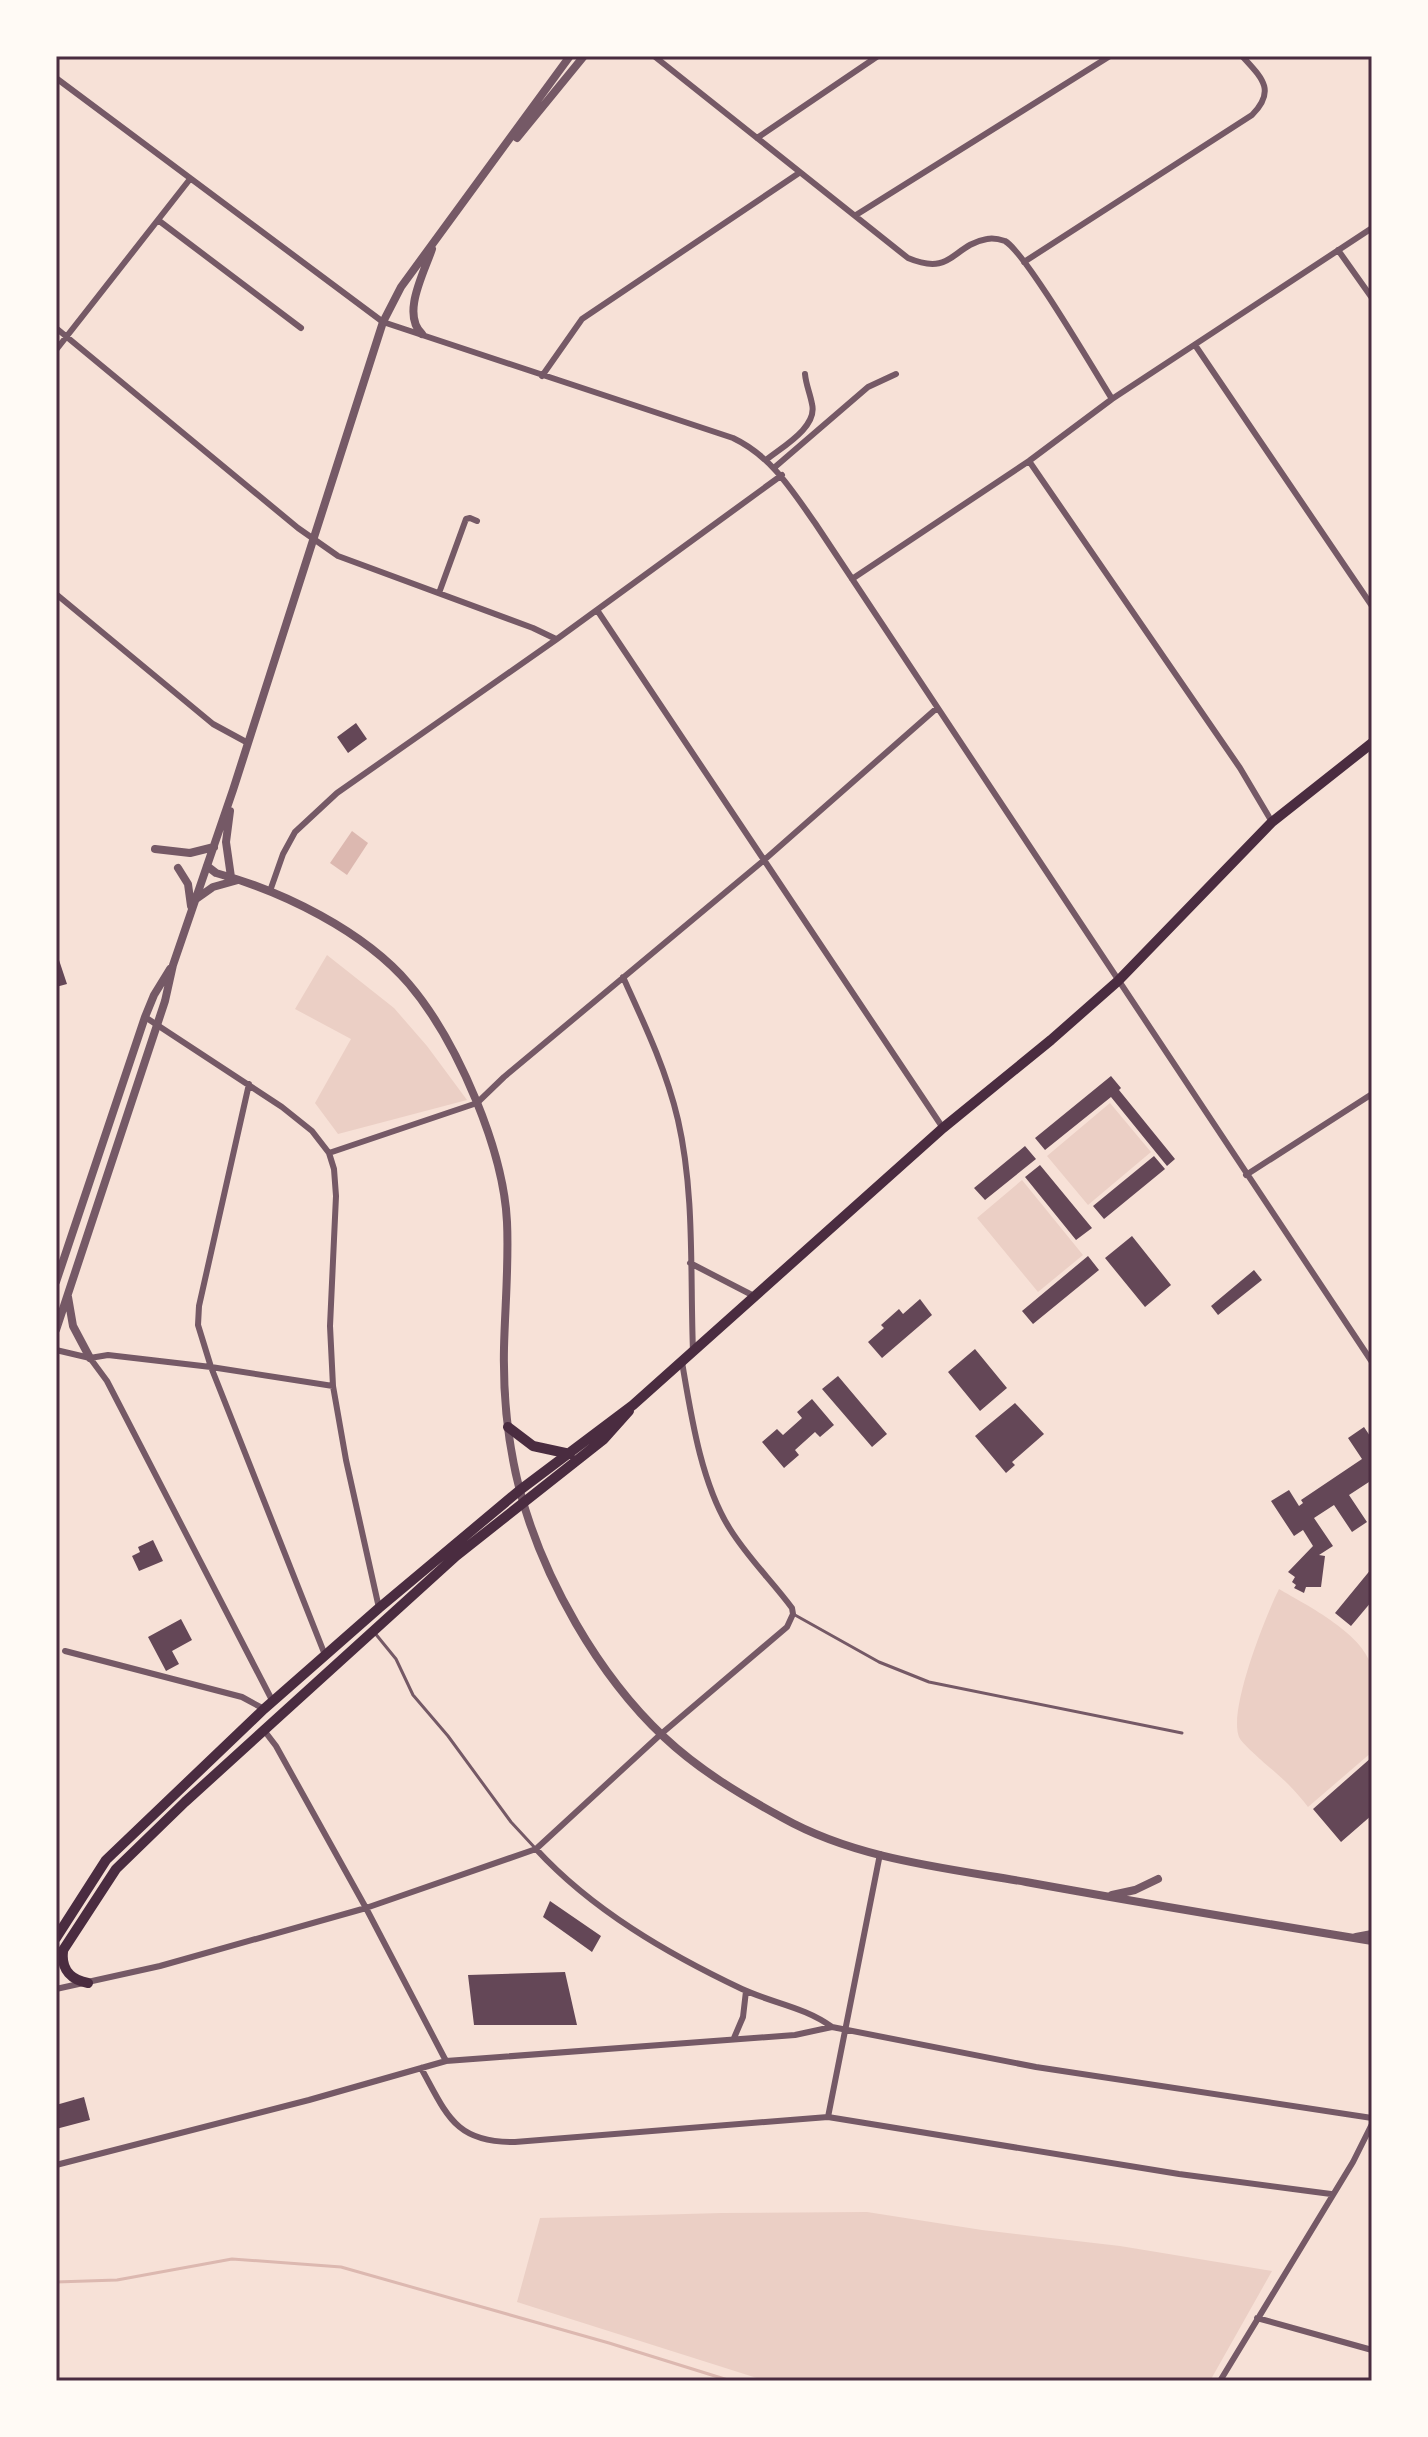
<svg xmlns="http://www.w3.org/2000/svg" width="1428" height="2437" viewBox="0 0 1428 2437" font-family="Lato,sans-serif">
	<rect width="100%" height="100%" fill="#f7e1d7"/>
	<path fill="#ebcfc5" d="M327 955 394 1008 427 1046 467 1100 338 1134 315 1103 351 1039 295 1009Z
		M1110 1103 1151 1152 1088 1205 1047 1156Z
		M1022 1180 1083 1255 1038 1292 977 1218Z
		M1279 1589C1306 1605 1367 1635 1372 1670 1376 1696 1372 1726 1372 1752L1308 1807C1302 1799 1295 1791 1288 1784 1278 1774 1243 1746 1239 1737 1228 1710 1266 1615 1279 1589Z
		M867 2212 982 2230 1120 2246 1272 2271 1210 2381H766L517 2302 540 2218 722 2213Z"/>
	<path fill="#dcb8b0" d="M352 831 368 843 347 875 330 863Z"/>
	<g fill="none" stroke-linecap="round" stroke-linejoin="round">
		<path stroke="#dcb8b0" stroke-width="3" d="M56 2282 117 2280 232 2259 341 2267 609 2343 731 2381"/>
	</g>
	<path fill="#644757" d="M356 723 367 739 348 753 337 737Z
		M56 951 67 984 56 987Z
		M1111 1076 1121 1088 1119 1090 1175 1159 1167 1166 1111 1097 1045 1150 1035 1138Z
		M1025 1146 1036 1159 985 1200 974 1188Z
		M1154 1156 1165 1169 1104 1219 1093 1206Z
		M1040 1165 1092 1228 1076 1240 1025 1177Z
		M1132 1236 1171 1285 1145 1307 1105 1258Z
		M1088 1256 1099 1270 1033 1324 1022 1311Z
		M1254 1270 1262 1280 1218 1315 1211 1306Z
		M920 1299 932 1315 882 1358 868 1342 884 1328 881 1325 899 1309 903 1314Z
		M975 1349 1007 1388 980 1411 948 1372Z
		M838 1376 887 1434 872 1447 822 1389Z
		M812 1399 834 1425 820 1437 815 1432 795 1450 799 1455 784 1468 762 1442 777 1429 783 1435 802 1418 797 1412Z
		M1015 1403 1044 1434 1012 1462 1015 1465 1006 1473 975 1436Z
		M1364 1427 1372 1439V1480L1349 1495 1367 1522 1352 1532 1334 1505 1314 1518 1333 1546 1319 1555 1325 1556 1321 1587H1306L1304 1593 1294 1588 1296 1585 1292 1582 1295 1577 1288 1572 1313 1546 1303 1530 1294 1536 1271 1501 1289 1490 1299 1506 1303 1503 1301 1500 1362 1459 1348 1438Z
		M153 1540 163 1561 139 1571 132 1556 140 1552 138 1547Z
		M1372 1568V1601L1351 1626 1335 1613Z
		M181 1619 192 1640 172 1651 179 1664 166 1671 148 1637Z
		M1372 1757V1815L1341 1842 1313 1809Z
		M550 1901 601 1936 592 1952 543 1917Z
		M565 1972 577 2025H474L468 1975Z
		M84 2097 90 2120 56 2129V2105Z"/>
	<g fill="none" stroke-linecap="round" stroke-linejoin="round">
		<path stroke="#755966" stroke-width="3" d="M795 1615 879 1662 929 1682 1182 1733
			M374 1632 396 1659 413 1695 448 1736 511 1822 536 1849"/>
		<path stroke="#755966" stroke-width="6" d="M654 56 908 258C953 277 952 245 987 239 992 238 999 239 1005 241 1025 252 1095 372 1112 399
			M56 78 383 322 733 438C771 456 791 489 815 523L1372 1362
			M757 138 878 56
			M856 215 1110 56
			M158 220 301 328
			M1338 250 1372 298
			M1024 262 1252 115C1277 90 1261 77 1242 56
			M56 328 298 528 338 556 533 628 556 639
			M1195 345 1372 606
			M56 350 190 179
			M542 376 582 319 799 173
			M766 460C782 447 818 427 812 404 810 393 806 385 805 374
			M1029 461 1240 768 1272 822
			M775 467 868 387 896 374
			M852 579 1029 461 1112 399 1372 228
			M439 593 466 519 470 518 477 521
			M56 594 213 724 248 743
			M597 610 943 1128
			M270 891 283 854 295 832 337 793 557 639 782 475
			M623 977C644 1023 666 1069 678 1120 695 1194 690 1275 693 1351
			M145 1017 282 1107 312 1131 329 1153 334 1169 336 1196 330 1326 333 1386 346 1460 379 1608
			M249 1084 199 1306 198 1325 211 1367 325 1655
			M329 1153 477 1103 504 1077 763 861 937 708
			M1246 1175 1372 1094
			M690 1263 754 1296
			M56 1350 90 1358 107 1381 273 1702
			M90 1358 108 1355 211 1367 333 1386
			M65 1651 242 1697 264 1709
			M263 1729 276 1746 366 1908 446 2061
			M536 1849C592 1910 668 1954 742 1989 772 2003 805 2007 832 2027L1036 2067 1372 2118
			M56 1989 160 1966 366 1908 536 1849 661 1734 787 1627 793 1614 792 1608C772 1581 748 1558 730 1529 701 1483 691 1415 682 1362
			M734 2038 743 2017 746 1991
			M421 2068C447 2115 455 2143 515 2142L828 2117 1179 2174 1331 2194
			M828 2117 880 1854
			M56 2165 309 2100 446 2061 795 2035 832 2027
			M1257 2318 1372 2350
			M1220 2381 1353 2162 1372 2124"/>
		<path stroke="#755966" stroke-width="8" d="M517 138 584 56
			M422 334C401 314 424 273 432 249
			M230 811 226 842 231 877
			M155 849 190 853 214 847
			M207 866 216 873C282 891 364 931 409 984 438 1018 459 1059 476 1100 492 1139 505 1180 507 1222 509 1264 505 1306 504 1348 503 1395 508 1445 520 1491 543 1578 598 1675 664 1737 699 1770 741 1795 783 1818 856 1859 945 1868 1026 1882 1141 1903 1256 1922 1372 1941
			M178 868 188 884 191 906
			M196 899 213 887 238 880
			M56 1282 145 1017 154 995 170 969
			M68 1297 73 1326 90 1358
			M56 1330 165 1001 173 965 233 790 383 322 401 287 570 56
			M1112 1895 1135 1890 1158 1879
			M1356 1937 1372 1934"/>
		<path stroke="#4a2c40" stroke-width="10" d="M508 1427 533 1446 570 1454
			M56 1938 106 1860 264 1709 379 1608 520 1490 633 1405 943 1128 1051 1040 1118 981 1272 822 1372 743
			M63 1952C61 1970 72 1980 88 1983
			M56 1961 116 1869 185 1802 456 1556 604 1439 629 1411"/>
	</g>
	<rect width="1428" height="2437" fill="none" stroke="#fffaf5" stroke-width="116"/>
	<rect x="58" y="58" width="1312" height="2321" fill="none" stroke="#4a2c40" stroke-width="3"/>
</svg>
